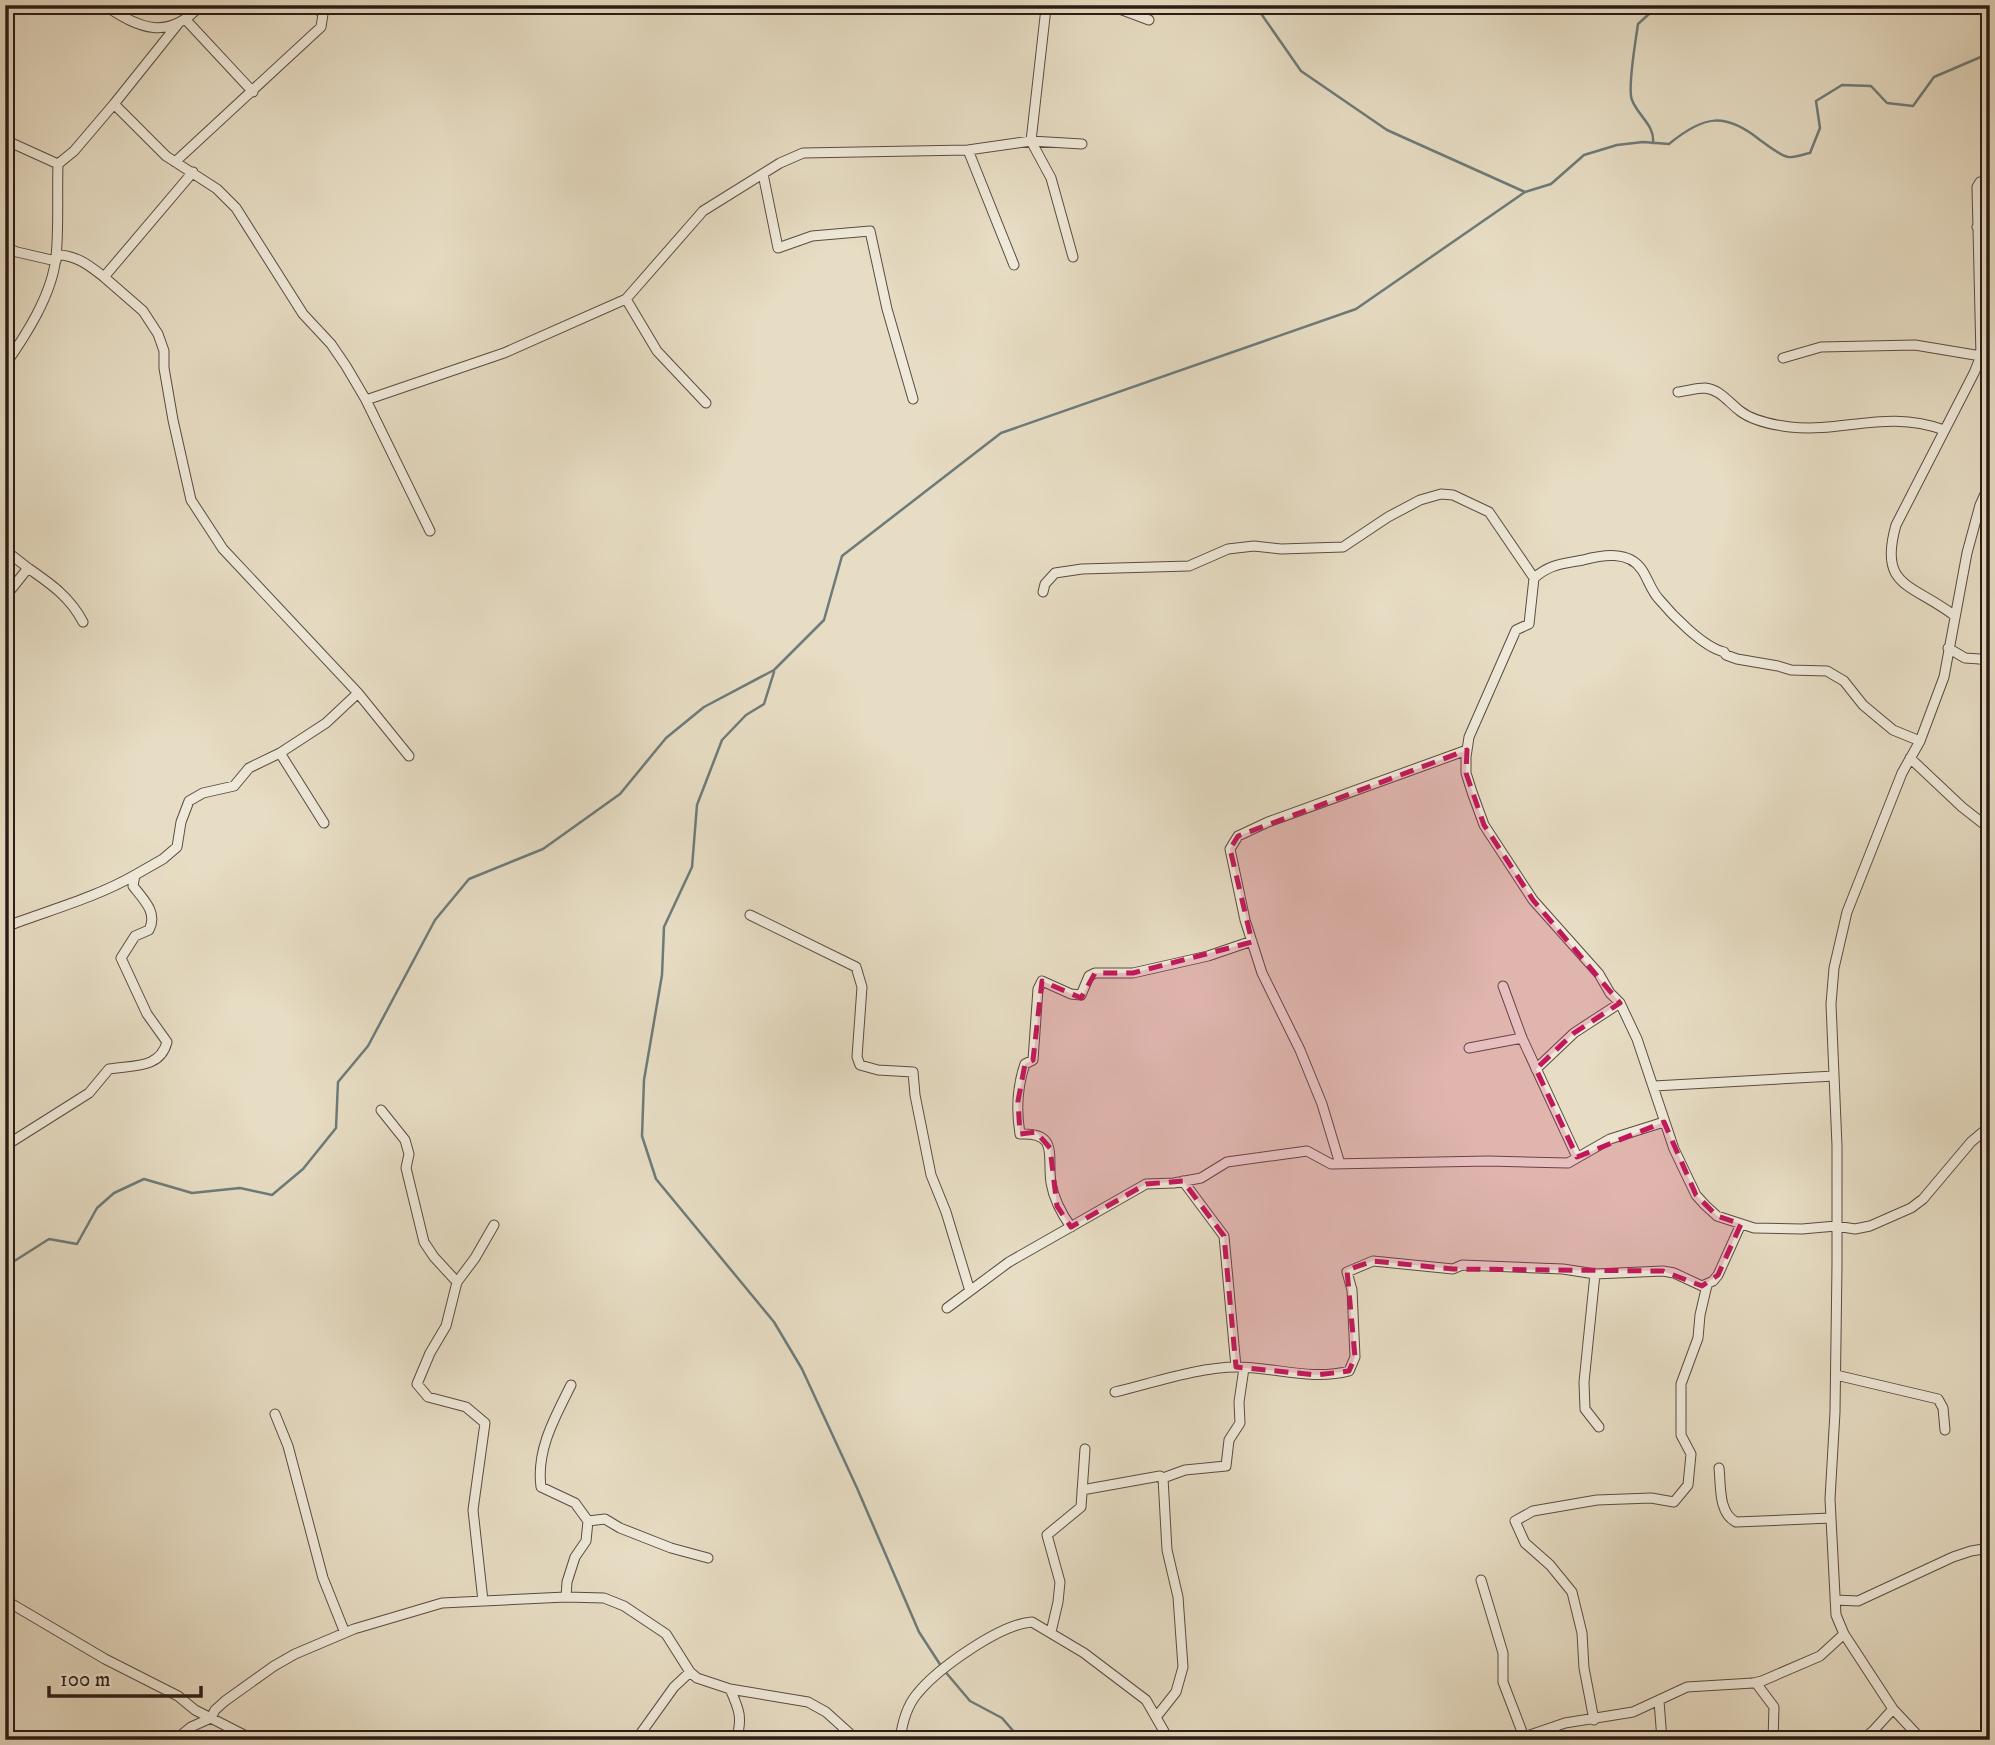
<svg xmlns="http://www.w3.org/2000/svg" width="1995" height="1745" viewBox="0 0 1995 1745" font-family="'IM FELL DW Pica',serif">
	<rect width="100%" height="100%" fill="#e7ddc4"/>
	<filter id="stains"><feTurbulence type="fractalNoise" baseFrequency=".00286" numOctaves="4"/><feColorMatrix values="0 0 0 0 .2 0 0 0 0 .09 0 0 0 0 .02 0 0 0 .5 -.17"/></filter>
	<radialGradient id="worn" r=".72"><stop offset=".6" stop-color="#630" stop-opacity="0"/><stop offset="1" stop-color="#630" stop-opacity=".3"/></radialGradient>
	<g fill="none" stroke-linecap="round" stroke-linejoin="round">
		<path stroke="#6d7b7a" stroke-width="2.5" d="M1255 5 1301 71 1387 130 1525 192
			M1651 5 1649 14 1638 24C1636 39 1627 89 1632 100 1638 116 1655 125 1653 143
			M774 672 764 704 746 715 722 740 697 805 692 867 664 927 662 975 644 1080 642 1136 656 1179 774 1322 802 1369 857 1488 919 1632 943 1669 970 1701 1002 1718 1021 1740
			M5 1267 49 1239 77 1244 97 1208 114 1193 144 1179 192 1193 240 1188 272 1195 303 1169 336 1128 338 1082 368 1046 435 920 469 879 543 849 620 794 666 738 704 707 774 670 824 620 842 556 1001 433 1356 309 1525 192 1551 184 1584 155 1617 145 1643 142 1669 144C1704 115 1725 112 1760 140 1767 145 1779 155 1788 157 1794 158 1804 154 1810 153L1820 128 1816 101 1842 85 1871 86 1887 103 1913 106 1934 77 1983 56 1990 44"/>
		<g stroke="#594c42" stroke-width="11">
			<path id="street" d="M104 5C140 29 168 41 201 5
				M1058 5 1046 8 1031 141 1051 178 1073 257
				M1109 5 1149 20
				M186 20 253 92
				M178 24 114 104 166 156 217 189 236 208 303 314 331 344 346 366 366 400 430 531
				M5 140 58 164
				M968 150 1014 265
				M175 162 321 27 323 14 313 5
				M58 164 74 151 114 104
				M193 172 104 277 143 311 158 334 164 351V368L173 420 191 500 223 549 358 693 409 756
				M763 174 778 248 812 236 870 231 887 309 913 399
				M1977 227 1990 222
				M5 247 17 252 56 261
				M56 255C75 254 90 266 104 277
				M626 299 657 351 706 403
				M1783 358 1821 347 1915 345 1981 356
				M5 365C26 335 52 295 56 257 59 227 57 195 58 164
				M1678 392C1686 391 1697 388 1705 388 1721 390 1728 402 1740 411 1753 421 1774 425 1790 427 1844 433 1887 409 1944 430
				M366 400 504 353 626 299 703 211 780 163 803 153 968 150 1031 141 1082 144
				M5 550 28 568 5 597
				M28 568C51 584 70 597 83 622
				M1043 592 1045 584 1055 573 1082 569 1189 566 1228 549 1254 546 1281 549 1343 547 1388 517 1420 500 1441 494 1453 495 1489 512 1534 578
				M1955 616C1912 583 1878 588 1896 525L1974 373 1981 356 1977 187 1980 182 1990 180
				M1948 648 1965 658 1980 659 1990 663
				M1920 741 1893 730 1863 705 1844 681 1827 671 1791 670 1778 666 1737 659 1726 655 1724 652C1703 647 1672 615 1658 598 1651 590 1648 579 1642 570 1629 550 1602 555 1583 560 1562 564 1550 564 1534 578L1529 624 1516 630 1469 737 1466 757V773L1472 792 1484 825 1533 900 1599 974 1610 993 1620 1003 1637 1039 1674 1149 1696 1195 1705 1205 1717 1216 1754 1228 1802 1229 1836 1226 1855 1229 1870 1226 1911 1208 1923 1199 1971 1142 1990 1126
				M280 753 324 823
				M1910 758 1962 807 1990 829
				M750 915 856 967 862 987 857 1057 860 1065 878 1070 913 1072 915 1095 931 1175 946 1212 970 1291
				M5 927C49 910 95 898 135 875
				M1522 1038 1577 1157
				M1469 1048 1522 1038 1503 986
				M1536 1069 1574 1033 1620 1003
				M1654 1086 1834 1076
				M381 1110 405 1140 409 1154 406 1168 424 1242 434 1257 457 1282
				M5 1146 89 1093 109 1069C133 1065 160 1069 167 1042L147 1014 121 958 135 936 149 930C158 913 144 900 133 886L135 875 163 859 177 847 181 822 189 801 203 793 234 786 249 768 280 753 326 723 358 693
				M1340 1164 1322 1104 1300 1050 1262 973 1245 920 1230 849 1238 836 1268 822 1467 750
				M1183 1181 1224 1236 1236 1367
				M1071 1227C1061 1213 1054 1200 1051 1183 1047 1156 1059 1132 1020 1134 1016 1110 1017 1087 1025 1064L1033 1060 1038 989 1042 981 1071 994 1081 995 1089 976 1095 973H1133L1208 956 1252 941
				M1595 1274 1584 1382 1585 1409 1599 1427
				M947 1308 1009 1262 1146 1184 1174 1183 1201 1178 1227 1162 1307 1151 1331 1164 1489 1161 1568 1163 1610 1139 1664 1122
				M1836 1375 1938 1399 1943 1408 1945 1430
				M1115 1392C1153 1383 1199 1367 1237 1367 1275 1367 1311 1381 1349 1371L1355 1357 1352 1290 1347 1272 1373 1261 1453 1269 1462 1265 1563 1269 1595 1274 1663 1271 1674 1273 1702 1286 1713 1281 1718 1275 1741 1224
				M275 1414 288 1446 323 1578 345 1633
				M1719 1468C1721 1485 1718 1513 1736 1522L1831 1518
				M1163 1478 1185 1470 1226 1466 1229 1440 1240 1423 1239 1402 1244 1368
				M1082 1490 1160 1476 1163 1478 1167 1550 1178 1597 1183 1667 1176 1692 1157 1716
				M588 1521 605 1519 620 1528 671 1548 708 1558
				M1481 1580 1503 1653V1682L1524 1737
				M566 1597 567 1582 575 1557 586 1541 588 1521 575 1503 541 1487C536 1450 555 1417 571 1385
				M5 1600 105 1659 178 1696 195 1710 254 1740
				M1835 1600 1858 1601 1953 1557 1971 1551 1990 1548
				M483 1601 473 1510 485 1423 466 1407 428 1397 417 1384 430 1353 446 1326 457 1282 475 1258 494 1225
				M1051 1632 1058 1602 1060 1582 1047 1535 1081 1507 1085 1449
				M1756 1683 1774 1707 1773 1740
				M730 1689C739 1709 743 1718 736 1740
				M1659 1701 1662 1740
				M1594 1720 1584 1668 1582 1633 1572 1592 1550 1565 1525 1543 1515 1521 1533 1511 1597 1500 1651 1498 1674 1502 1688 1485 1691 1454 1681 1435V1384L1698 1338 1700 1315 1707 1285
				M175 1740 191 1727 211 1718 215 1710 225 1701 274 1666 295 1654 354 1629 442 1603 566 1597 604 1598 624 1606 666 1634 690 1672 697 1678 730 1689 808 1702 826 1712 857 1740
				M636 1740 674 1687 690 1672
				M900 1740C902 1724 906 1707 917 1694 937 1669 1000 1624 1032 1622L1084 1653 1146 1700 1169 1740
				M1515 1740 1565 1723 1633 1712 1687 1687 1753 1683 1762 1681 1820 1656 1844 1634
				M1862 1740 1873 1731 1893 1709
				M1922 1740 1893 1709 1844 1634 1836 1615 1830 1499 1835 1412 1837 1265V1146L1831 1004 1834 968 1847 912 1902 773 1920 741 1944 677 1967 553 1980 505 1990 483"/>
		</g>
		<use href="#street" stroke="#efe9d9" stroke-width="9"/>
	</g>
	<path fill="#c2185b" fill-opacity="0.2" stroke="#c2185b" stroke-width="5" stroke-dasharray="14 9" stroke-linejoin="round" d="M1467 750 1466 773 1484 825 1533 900 1620 1003 1574 1033 1536 1069 1577 1157 1664 1122 1696 1195 1717 1216 1741 1224 1718 1275 1702 1286 1663 1271 1453 1269 1373 1261 1347 1270 1355 1357 1349 1371 1317 1375 1236 1367 1224 1236 1183 1181 1146 1184 1071 1227 1057 1206 1050 1148 1036 1132 1020 1134 1018 1101 1025 1064 1033 1060 1042 981 1081 998 1095 973H1133L1252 942 1230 849 1238 836Z"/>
	<rect width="1995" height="1745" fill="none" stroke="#e7ddc4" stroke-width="28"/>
	<rect x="7" y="7" width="1981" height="1731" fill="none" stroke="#2a1c16" stroke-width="3.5"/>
	<rect x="14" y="14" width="1967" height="1717" fill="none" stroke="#2a1c16" stroke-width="2"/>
	<path d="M49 1686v10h152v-10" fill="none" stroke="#2a1c16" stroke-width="3.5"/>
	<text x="60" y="1686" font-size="21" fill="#2a1c16" stroke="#efe9d9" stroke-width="5" paint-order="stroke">100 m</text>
	<rect width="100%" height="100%" filter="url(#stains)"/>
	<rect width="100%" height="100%" fill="url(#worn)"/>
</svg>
